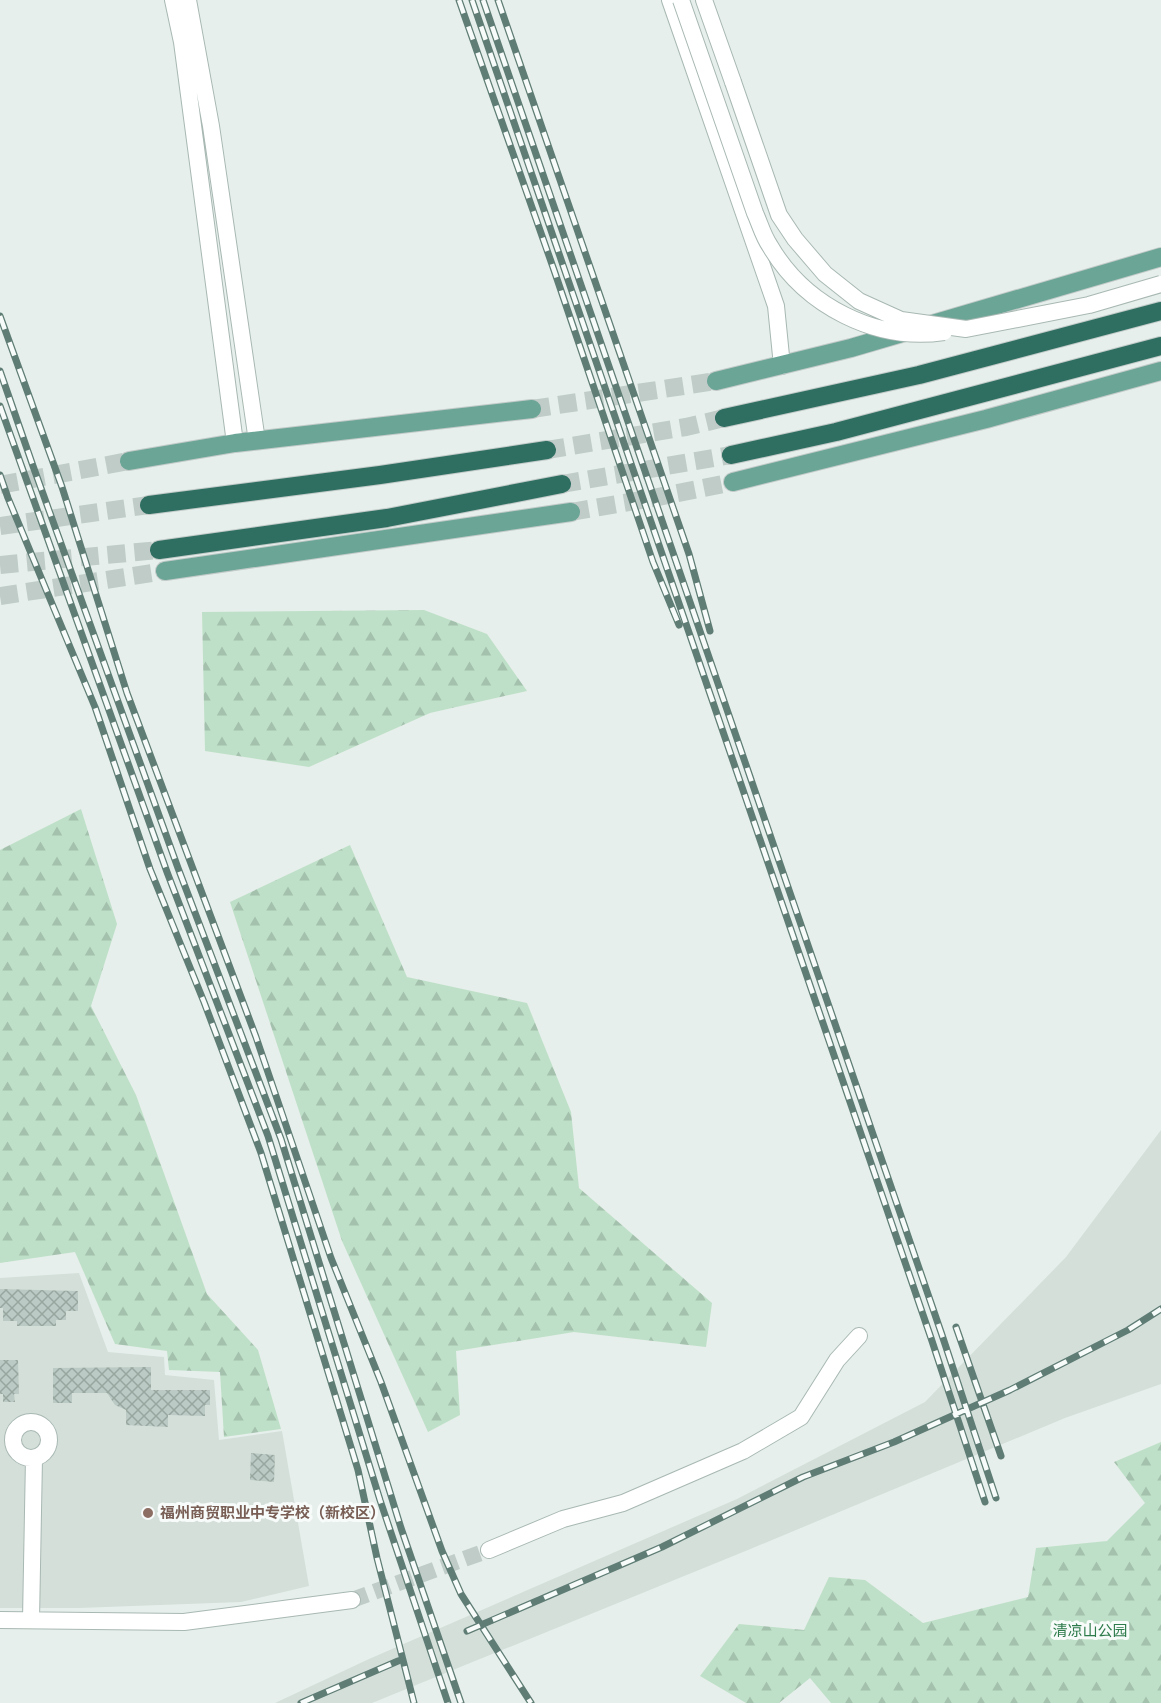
<svg xmlns="http://www.w3.org/2000/svg" width="1161" height="1703" viewBox="0 0 1161 1703" font-family="'Open Sans','Noto Sans SC',sans-serif">
	<defs>
		<pattern id="forest-firs" width="22" height="20" patternUnits="userSpaceOnUse" patternTransform="scale(1.5)"><rect width="22" height="20" fill="#bfe0c8"/><path d="M5 1l3.5 6h-7zM16 11l3.5 6h-7z" fill="#a4c1ad"/></pattern>
		<pattern id="building-cross-hatch" width="8" height="8" patternUnits="userSpaceOnUse" patternTransform="scale(1.5)"><rect width="8" height="8" fill="#bbcac4"/><path d="M0 0l8 8M0 8l8-8" fill="none" stroke="#98a6a0"/></pattern>
	</defs>
	<rect width="100%" height="100%" fill="#e6efeb"/>
	<path fill="#d4dfda" d="M1161 1130V1384L1065 1418 748 1550 372 1703H275L369 1659 737 1499 925 1402 1066 1257Z
		M79 1273 108 1352 164 1357 165 1375 214 1380 219 1440 282 1431 309 1586 241 1602 79 1608H0V1278Z"/>
	<path fill="url(#forest-firs)" d="M424 610 487 634 527 691 430 713 309 767 205 751 202 612Z
		M81 809 117 924 91 1006 136 1095 207 1294 258 1350 281 1429 224 1437 220 1372 169 1370 167 1351 115 1344 75 1252 0 1263V850Z
		M350 845 407 977 527 1003 571 1112 579 1188 712 1303 706 1347 574 1332 456 1351 460 1415 428 1432 342 1241 230 902Z
		M1161 1442V1703H831L810 1678 779 1703H746L700 1676 739 1624 804 1630 829 1577 865 1580 923 1623 1028 1597 1036 1548 1107 1541 1145 1503 1114 1462Z"/>
	<path fill="url(#building-cross-hatch)" d="M0 1289 78 1291V1311H66V1320H56V1326H17V1321H3V1308H0Z
		M0 1360H18L19 1394H14L15 1402H3V1394H0Z
		M151 1367V1390H210V1405H205V1416L168 1415V1427L126 1425V1410L115 1405 107 1393H72V1403H53V1368Z
		M251 1453 275 1455 274 1482 250 1480Z"/>
	<g fill="none" stroke-linecap="round" stroke-linejoin="round">
		<path stroke="#bfccc8" stroke-width="16" stroke-dasharray="16 8" stroke-linecap="butt" d="M352 1600 489 1550"/>
		<path stroke="#bfccc8" stroke-width="18" stroke-dasharray="18 9" stroke-linecap="butt" d="M532 409 716 381
			M0 485 129 461
			M571 512 653 498 733 482
			M0 596 165 571"/>
		<path stroke="#bfccc8" stroke-width="18" stroke-dasharray="18 9" stroke-linecap="butt" d="M547 450 686 427 724 418
			M562 484 731 455
			M0 526 149 505
			M0 565 159 550"/>
		<g stroke="#a8b8b2" stroke-width="18">
			<path id="minor" d="M173 0 182 42 235 443
				M188 0 211 126 257 441
				M670 0 776 306 782 366
				M704 0 733 82
				M13 1440a18 18 0 1 1 36 0a18 18 0 1 1-36 0Z
				M489 1550 563 1519 623 1503 743 1451 801 1417 837 1360 859 1336
				M0 1620 184 1622 352 1600
				M31 1620 34 1458"/>
		</g>
		<g stroke="#c2cac8" stroke-width="20">
			<path id="major" d="M716 381 851 348 1161 257
				M129 461 235 443 532 409
				M733 482 986 419 1161 371
				M165 571 571 512"/>
		</g>
		<g stroke="#c2cac8" stroke-width="20">
			<path id="highway" d="M724 418 919 375 1161 311
				M731 455 836 432 1161 346
				M149 505 380 475 547 450
				M159 550 387 518 562 484"/>
		</g>
		<use href="#minor" stroke="#fff" stroke-width="16"/>
		<use href="#major" stroke="#6aa596" stroke-width="18"/>
		<use href="#highway" stroke="#2f6f62" stroke-width="18"/>
		<g stroke="#5f7d75" stroke-width="7">
			<path id="rail" d="M459 0 554 270 653 562 679 625
				M472 0 931 1338 985 1502
				M483 0 942 1335 996 1498
				M498 0 689 554 710 631
				M0 316 62 487 127 693 256 1037 331 1258 381 1382 442 1551 461 1594 531 1703
				M0 371 33 466 178 868 281 1139 401 1528 461 1703
				M0 406 167 872 268 1136 380 1500 448 1703
				M0 475 8 498 95 707 150 869 204 1002 261 1153 358 1470 377 1558 414 1703
				M956 1327 1001 1456
				M467 1631 662 1547 803 1477 894 1442 1010 1390 1128 1330 1161 1309
				M301 1703 398 1661"/>
		</g>
		<use href="#rail" stroke="#f7fbf9" stroke-width="4.5" stroke-dasharray="14" stroke-linecap="butt"/>
		<g stroke="#a8b8b2" stroke-width="18" stroke-linecap="butt">
			<path id="minor-bridge" d="M681 0 755 213C760 224 763 236 770 246 805 306 876 342 944 332
				M733 82 779 215 795 239 825 274 859 301 901 320 966 329 1089 305 1161 284"/>
		</g>
		<use href="#minor-bridge" stroke="#fff" stroke-width="16"/>
	</g>
	<circle fill="#8d6e63" stroke="#f7fbf9" stroke-width="2" cx="148" cy="1513" r="6"/>
	<g text-anchor="middle" stroke-width="6" stroke-linejoin="round" paint-order="stroke">
		<g font-size="15" font-weight="bold" fill="#785e54" stroke="#f7fbf9" text-anchor="start">
			<text x="160" y="1518">福州商贸职业中专学校（新校区）</text>
		</g>
		<g font-size="15" fill="#2d7a4b" stroke="#f7fbf9">
			<text x="1090" y="1636">清凉山公园</text>
		</g>
	</g>
</svg>
